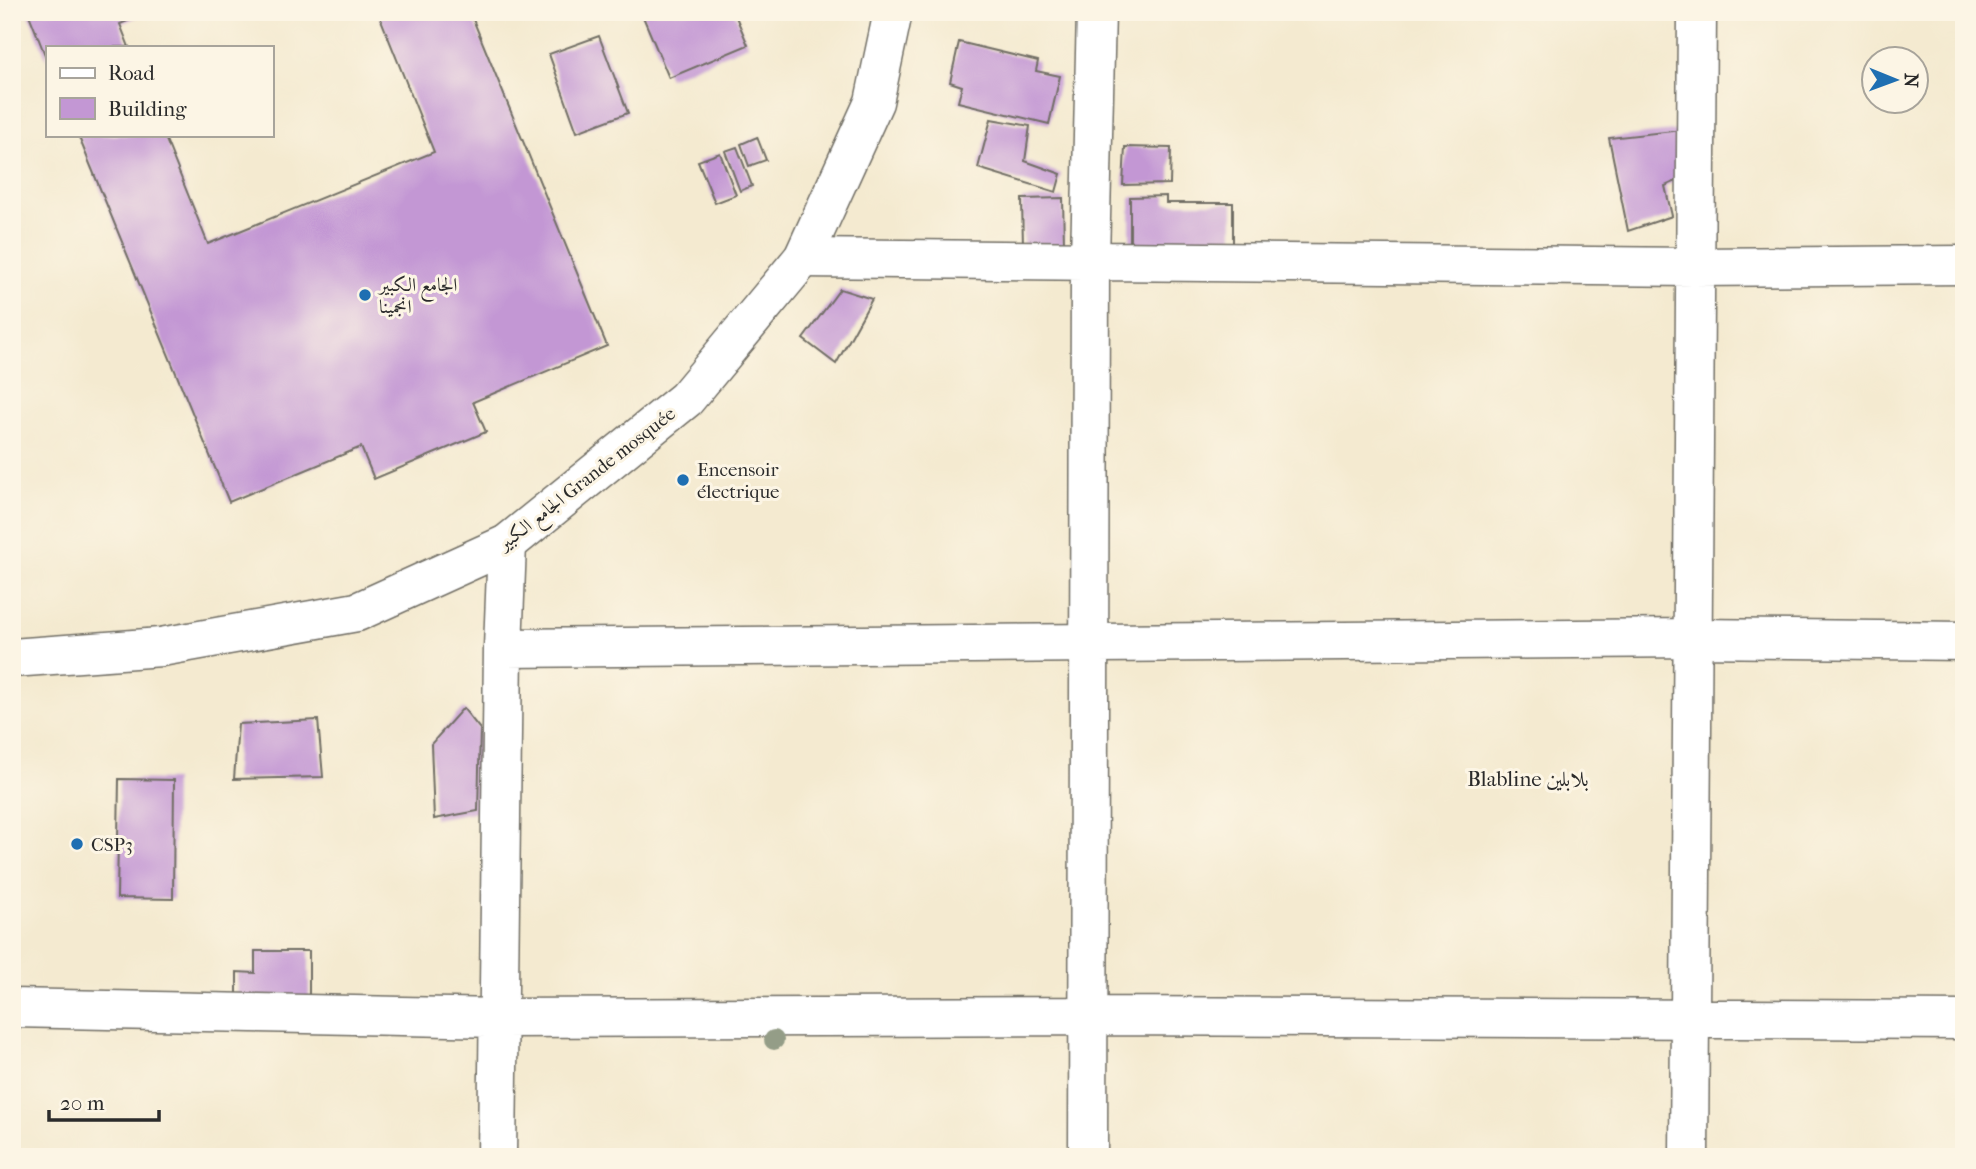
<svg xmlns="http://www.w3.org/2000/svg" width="1976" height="1169" viewBox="0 0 1976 1169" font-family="'IM FELL French Canon',Amiri,serif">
	<rect width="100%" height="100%" fill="#fcf5e5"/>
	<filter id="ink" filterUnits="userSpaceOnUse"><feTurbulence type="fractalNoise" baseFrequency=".0143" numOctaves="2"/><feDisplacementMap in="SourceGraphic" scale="14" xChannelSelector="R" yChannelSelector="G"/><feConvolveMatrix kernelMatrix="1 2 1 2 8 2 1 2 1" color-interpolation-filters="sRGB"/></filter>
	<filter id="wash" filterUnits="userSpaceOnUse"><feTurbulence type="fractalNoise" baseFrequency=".00686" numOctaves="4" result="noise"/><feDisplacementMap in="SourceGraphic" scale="28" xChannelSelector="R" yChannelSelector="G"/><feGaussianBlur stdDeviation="1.57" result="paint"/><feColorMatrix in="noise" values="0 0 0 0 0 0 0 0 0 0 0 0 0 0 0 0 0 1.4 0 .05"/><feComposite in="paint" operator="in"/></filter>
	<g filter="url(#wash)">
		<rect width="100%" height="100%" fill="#f4ead0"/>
		<g id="blocks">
			<path fill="#c397d4" d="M28 12H149L120 24 129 47H47V60Z
				M378 12H470L607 346 473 402 486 432 374 479 361 447 229 502 78 135H164L208 244 434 152Z
				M641 12H734L748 45 669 78Z
				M599 36 628 113 577 132 549 54Z
				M959 42 1038 61 1036 71 1060 76 1049 124 958 102 962 86 950 82Z
				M991 119 1030 126 1025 161 1061 174 1056 192 978 168Z
				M1682 130 1683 178 1665 186 1672 216 1628 231 1609 138Z
				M757 137 766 160 749 166 741 144Z
				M737 147 752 186 740 191 725 151Z
				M1125 147 1171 148 1170 184 1123 185Z
				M720 153 736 195 715 203 698 161Z
				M1166 196V203H1233V252L1130 253V197Z
				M1063 198 1064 245 1023 246 1022 199Z
				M840 289 872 299 836 364 803 339Z
				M463 708 480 729 478 811 434 819 431 744Z
				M318 720 323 777 234 779 238 724Z
				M119 779 174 780 173 899 117 898Z
				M255 951H309V1002H237V972L255 973Z"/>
		</g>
	</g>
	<g filter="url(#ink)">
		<use href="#blocks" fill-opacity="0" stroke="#716e65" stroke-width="2"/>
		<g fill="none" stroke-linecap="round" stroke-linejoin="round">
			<g stroke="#716e65" stroke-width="41">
				<path id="minor" d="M803 258 1694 267 1964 265
					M503 648 1694 638 1964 641
					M12 1008 498 1018 1090 1016 1964 1020
					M497 1157 503 648 507 544
					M1088 1157 1090 258 1096 12
					M1689 1157 1697 12"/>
			</g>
			<g stroke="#716e65" stroke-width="41">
				<path id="primary" d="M12 658 161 647 357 612 507 544 686 399 803 258 874 102 893 12"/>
			</g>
			<use href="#minor" stroke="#fff" stroke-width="38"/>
			<use href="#primary" stroke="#fff" stroke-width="38"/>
		</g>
		<circle fill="#949d87" cx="774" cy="1040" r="10"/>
	</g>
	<g fill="#1f6fb2" stroke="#fcf5e5" stroke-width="2.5">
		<circle cx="365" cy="295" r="7"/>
		<circle cx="683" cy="480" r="7"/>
		<circle cx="77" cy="844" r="7"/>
	</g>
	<g text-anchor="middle" stroke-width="6" stroke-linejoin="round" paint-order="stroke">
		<g font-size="19" fill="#2b2b2b" stroke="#fcf5e5" text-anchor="start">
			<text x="379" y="291">الجامع الكبير<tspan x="379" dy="22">انجمينا</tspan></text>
			<text x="697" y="476">Encensoir<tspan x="697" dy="22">électrique</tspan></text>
			<text x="91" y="851">CSP3</text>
		</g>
		<g font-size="19" fill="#2b2b2b" stroke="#fcf5e5">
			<text transform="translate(586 478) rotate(-38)" y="7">الجامع الكبير Grande mosquée</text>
		</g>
		<g font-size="21" fill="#2b2b2b" stroke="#fcf5e5">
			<text x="1528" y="786">Blabline بلابلين</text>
		</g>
	</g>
	<rect width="1976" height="1169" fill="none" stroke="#fcf5e5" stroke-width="42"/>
	<rect x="46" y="46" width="228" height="91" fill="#fcf5e5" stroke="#a8a49b" stroke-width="2"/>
	<rect x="60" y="68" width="35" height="10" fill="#ffffff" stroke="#a8a49b" stroke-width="2"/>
	<text x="108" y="80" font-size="21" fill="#2b2b2b">Road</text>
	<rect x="60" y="98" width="35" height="21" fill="#c397d4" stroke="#a8a49b" stroke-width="2"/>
	<text x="108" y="116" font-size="21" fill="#2b2b2b">Building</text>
	<g transform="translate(1895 80) rotate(91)"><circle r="33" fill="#fcf5e5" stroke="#a8a49b" stroke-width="2"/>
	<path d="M0-5L12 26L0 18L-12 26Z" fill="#1f6fb2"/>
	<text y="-10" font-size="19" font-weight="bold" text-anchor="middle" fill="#2b2b2b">N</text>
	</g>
	<path d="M49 1110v10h110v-10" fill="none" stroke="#2b2b2b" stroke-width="3.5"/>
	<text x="60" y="1110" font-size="21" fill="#2b2b2b" stroke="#fcf5e5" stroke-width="5" paint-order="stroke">20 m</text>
</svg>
